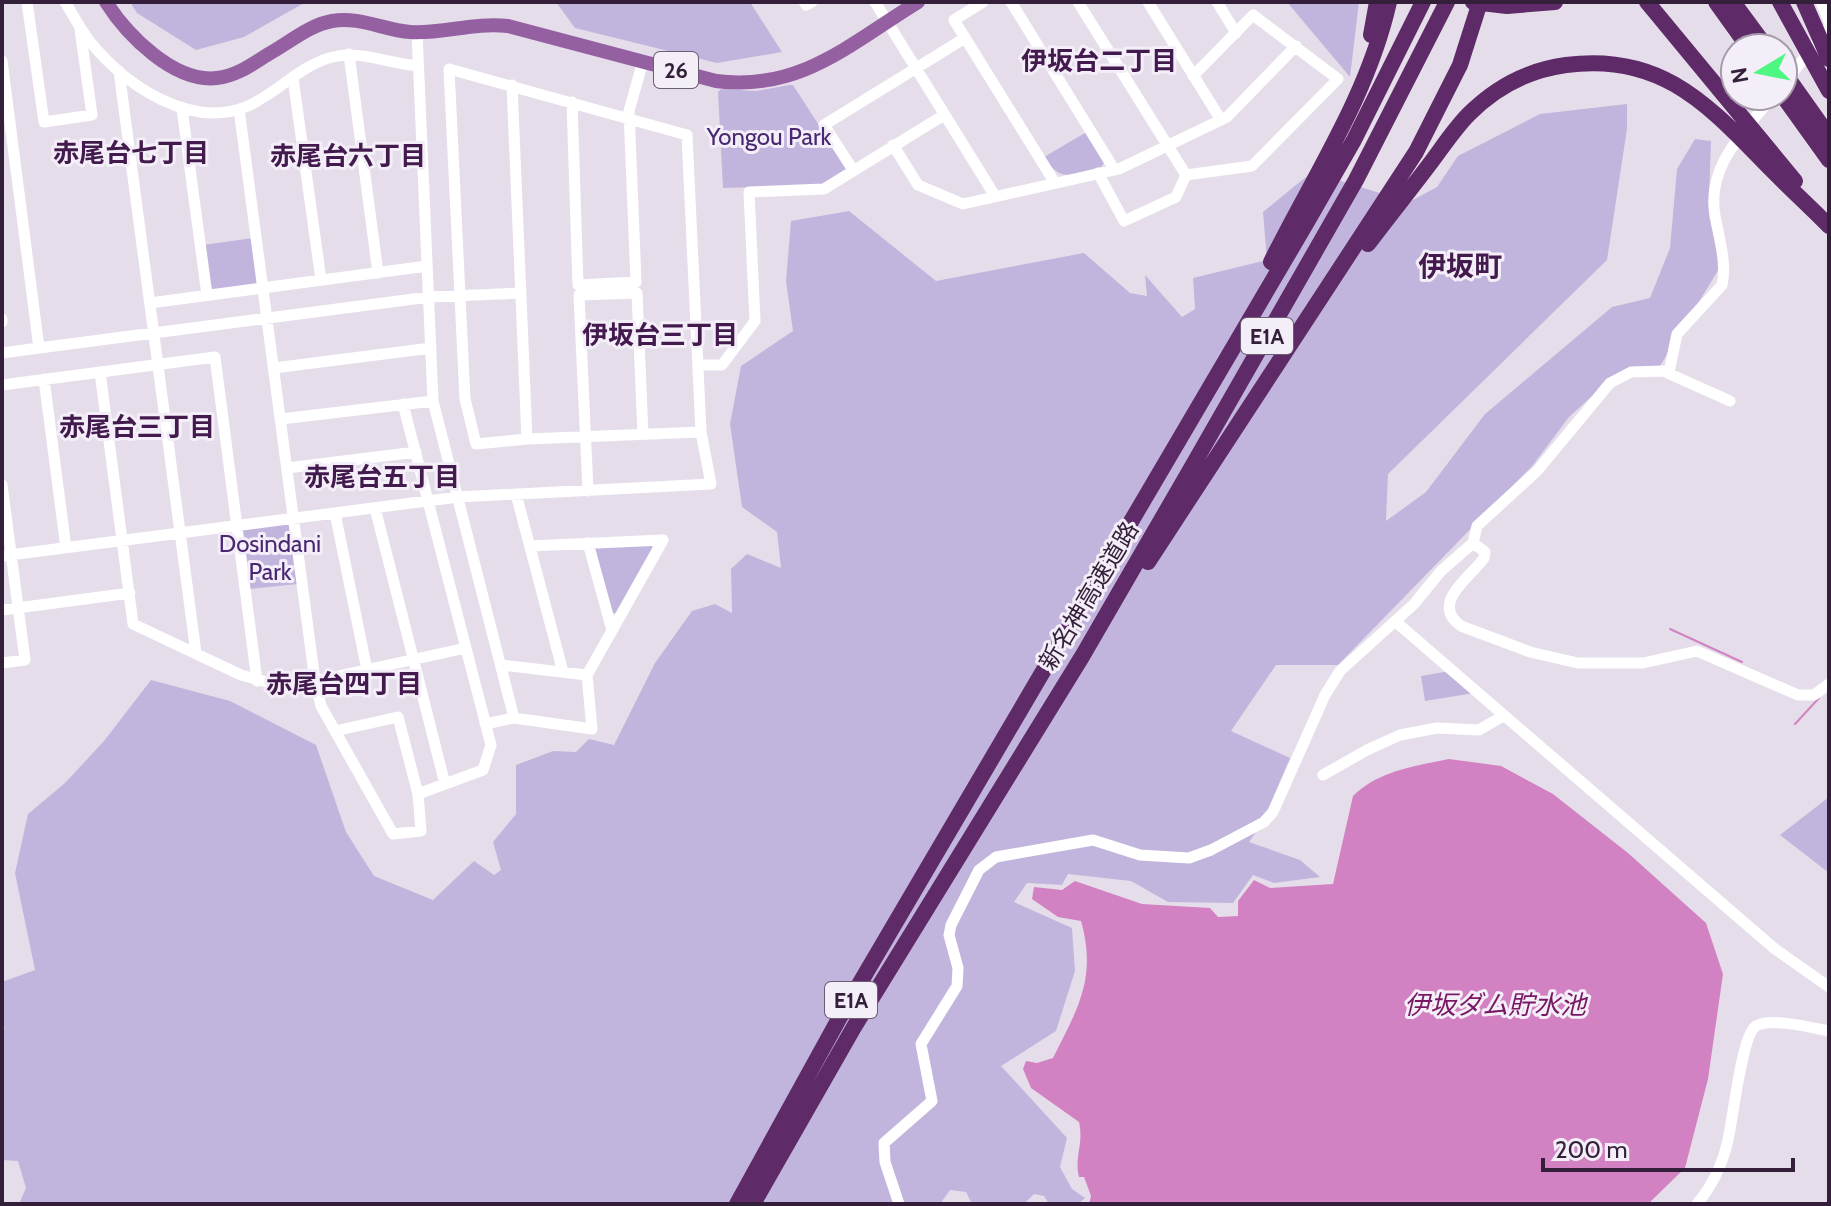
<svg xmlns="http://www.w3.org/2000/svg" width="1831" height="1206" viewBox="0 0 1831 1206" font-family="Cabin,'Noto Sans JP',sans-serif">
	<rect width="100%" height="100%" fill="#e5deea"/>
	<path fill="#c2b5dd" d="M130 2H306L244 37 196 50 137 13Z
		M556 2H750L782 52 717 63 575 28Z
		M1287 2H1359L1350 77Z
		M789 85H793L846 167 844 171 822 185 723 188 718 92 721 89 756 91Z
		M1627 104V129L1607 260 1388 474 1386 521 1426 492 1485 414 1612 307 1650 298 1670 248 1677 169 1695 139 1711 141 1709 198 1720 267 1660 366 1610 380 1569 417 1533 465 1338 665H1276L1231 731 1290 758 1262 823 1249 842 1300 860 1320 877 1274 883 1253 875 1233 903 1168 902 1131 881 1068 874 1062 885 1027 883 1014 902 1072 928 1075 971 1056 1031 1001 1066 1067 1138 1060 1167 1072 1189 1085 1198 1078 1204H1049L1044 1196 1034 1194 1024 1204H972L966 1192 950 1190 940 1204H19L26 1188 18 1161 2 1160V1030L5 1028 2 1023V982L35 970 15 873 28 814 65 783 104 741 151 680 230 701 316 745 346 832 374 876 433 900 474 861 494 875 501 870 493 842 516 814V765L553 751 576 752 589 739 614 745 655 663 692 611 715 604 732 613 731 569 747 554 781 568 777 532 742 507 730 424 741 366 793 331 786 281 791 221 849 211 936 281 1084 253 1130 293 1147 296 1145 275 1182 317 1195 309 1193 278 1267 260 1263 212 1312 172 1409 202 1437 187 1458 156 1540 114Z
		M1085 133H1088L1105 162 1101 167C1074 173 1061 185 1044 157Z
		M253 238 257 284 212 290 203 245Z
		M288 523 291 526 298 584 249 589 241 532 243 529Z
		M650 544 654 549 617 613H611L594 550 596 546Z
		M1450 671 1474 693 1425 701 1421 676Z
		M1829 797V873L1780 835Z"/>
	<path fill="#d282c2" d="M1449 759 1501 766 1553 794 1628 853 1706 923 1723 974 1708 1079 1685 1168 1648 1204H1089L1091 1196 1084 1177H1079C1074 1156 1084 1144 1079 1122L1031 1088 1023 1069 1026 1061 1037 1063 1053 1058C1078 1008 1097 978 1081 921L1058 917 1032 899 1034 887 1062 890 1075 881 1142 904 1210 908 1218 917 1238 916V901L1254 880 1270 888 1333 884 1353 796C1378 771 1415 766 1449 759Z"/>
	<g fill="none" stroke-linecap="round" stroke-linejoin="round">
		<path stroke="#d282c2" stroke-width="2" d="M1670 629 1742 662
			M1795 724 1819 698"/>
		<path stroke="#fff" stroke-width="11" d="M27 2 44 122 92 115 80 29
			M65 2C74 16 81 31 92 44 127 86 191 130 248 106 277 93 302 64 333 57 361 50 390 64 418 66
			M804 2 806 5 812 2
			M875 2 995 196
			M983 2 954 20 1055 183
			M1011 2 1114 169
			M1078 2 1186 175
			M1148 2 1221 120
			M1217 2 1236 33
			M1821 2 1829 21
			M417 32 433 401 514 718 485 724
			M349 54 378 273
			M2 61 39 348 2 353
			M119 71 196 653
			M293 78 321 280
			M1786 81 1829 27
			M512 85 527 439
			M572 102 578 285 636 282 629 111 643 61
			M182 109 207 295
			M239 109 315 681 321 706 393 834 421 831 418 794 398 717 335 731
			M893 145 918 185 963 204 1119 169 1227 117 1296 46
			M853 170 824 125 965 38
			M1098 173 1124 221 1176 197 1186 175
			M1186 175 1252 166 1338 79 1253 15 1193 76
			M150 303 427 266
			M2 319V322
			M39 348 429 297 521 293
			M699 365H722L755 321 749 192 824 189 944 115
			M274 368 431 348
			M100 372 133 624 241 675 281 686 315 681 466 648
			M1669 372 1677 334 1722 285C1727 263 1719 238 1715 216 1706 166 1744 132 1773 96
			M44 379 66 548
			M2 385 215 357 257 681
			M403 404 491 745 483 770 418 794
			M281 419 433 401
			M287 468 416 452
			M2 485 25 660 2 663
			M588 491 579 295 637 293 643 434
			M516 494 563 672
			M375 508 445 784
			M335 513 367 670
			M588 543 612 630
			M1473 543 1485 552 1484 558C1471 577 1429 603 1461 626L1530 652 1578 663H1643L1697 651 1798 695H1814L1829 684
			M530 546 663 540
			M2 556 458 497 711 484 701 432 687 135 449 69 465 399 476 444 527 439 701 432
			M2 610 130 593
			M1396 622 1775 949 1829 987
			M501 665 587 675 663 540
			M514 718 592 729 587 675
			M1323 775 1367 750 1400 735 1437 728 1479 730 1503 716
			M899 1204 885 1162 884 1143 932 1101 921 1044 957 986 958 968 949 935 951 925 979 870 996 857 1093 840 1140 855 1189 858 1211 850 1264 822 1273 812 1325 695 1340 671 1414 604 1441 571 1473 543 1477 526 1537 471 1610 383 1631 372 1663 371 1730 401
			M1697 1204C1711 1187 1722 1165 1727 1144 1733 1123 1741 1035 1756 1026 1771 1017 1812 1028 1829 1031"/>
		<path stroke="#9460a2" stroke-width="14" d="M106 2C127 35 174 83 217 78 238 76 255 62 272 52 291 41 310 25 332 21 359 16 384 30 410 32 443 34 474 22 508 26L716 81C800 92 851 43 918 2"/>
		<path stroke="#5e2a67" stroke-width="16" d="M1473 2 1507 6 1555 2
			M1647 2 1795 181
			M1716 2 1749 48
			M1733 2 1767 48
			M1780 2 1829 91
			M1804 2 1829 59
			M1371 35 1377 2
			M1783 71 1829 136
			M1783 96 1829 160
			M1368 244C1389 216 1411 189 1432 161 1444 145 1455 128 1469 114 1496 87 1529 70 1566 65 1655 53 1702 98 1759 157 1782 181 1806 203 1829 226
			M1271 262C1313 177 1368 96 1389 2
			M1148 562 1416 152 1460 65 1480 2
			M737 1204 840 1017 1307 222 1354 140 1423 2
			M753 1204 854 1027 1083 655 1193 465 1356 180 1447 2"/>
	</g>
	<g text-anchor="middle" stroke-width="6" stroke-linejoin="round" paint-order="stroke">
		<g fill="#f3eef7" stroke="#6d5d73" stroke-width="2">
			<rect x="654" y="52" width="44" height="36" rx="6"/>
			<rect x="1241" y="318" width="52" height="36" rx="6"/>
			<rect x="825" y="982" width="52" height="36" rx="6"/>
		</g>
		<g font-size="22" font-weight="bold" fill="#341f3a">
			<text x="676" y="78">26</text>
			<text x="1267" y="344">E1A</text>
			<text x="851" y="1008">E1A</text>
		</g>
		<g font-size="24" fill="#482872" stroke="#f3eef7">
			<text x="769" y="145">Yongou Park</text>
			<text x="270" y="552">Dosindani<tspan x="270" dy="28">Park</tspan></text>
		</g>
		<g font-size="24" fill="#341f3a" stroke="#f3eef7">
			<text transform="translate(1089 596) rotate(-59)" y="8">新名神高速道路</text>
		</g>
		<g font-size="26" font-weight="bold" fill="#431a4d" stroke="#f3eef7">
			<text x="1099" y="70">伊坂台二丁目</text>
			<text x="131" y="162">赤尾台七丁目</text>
			<text x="348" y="165">赤尾台六丁目</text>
			<text x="660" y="344">伊坂台三丁目</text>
			<text x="137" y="436">赤尾台三丁目</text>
			<text x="382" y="486">赤尾台五丁目</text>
			<text x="344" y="693">赤尾台四丁目</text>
		</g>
		<g font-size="26" font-style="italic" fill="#781763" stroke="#f3eef7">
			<text x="1495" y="1014">伊坂ダム貯水池</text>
		</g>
		<g font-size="28" font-weight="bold" fill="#431a4d" stroke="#f3eef7">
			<text x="1460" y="276">伊坂町</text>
		</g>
	</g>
	<rect width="1831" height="1206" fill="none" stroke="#341f3a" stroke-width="8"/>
	<g transform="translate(1759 72) rotate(260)"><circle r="38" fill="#f3eef7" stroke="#a79bab" stroke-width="2"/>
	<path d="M0-6L14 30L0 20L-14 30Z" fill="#4ef781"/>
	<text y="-12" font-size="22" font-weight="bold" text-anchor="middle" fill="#341f3a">N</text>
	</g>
	<path d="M1543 1158v12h250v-12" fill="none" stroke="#341f3a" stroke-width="4"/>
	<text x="1555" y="1158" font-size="24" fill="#341f3a" stroke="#f3eef7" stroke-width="6" paint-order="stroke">200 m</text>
</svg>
